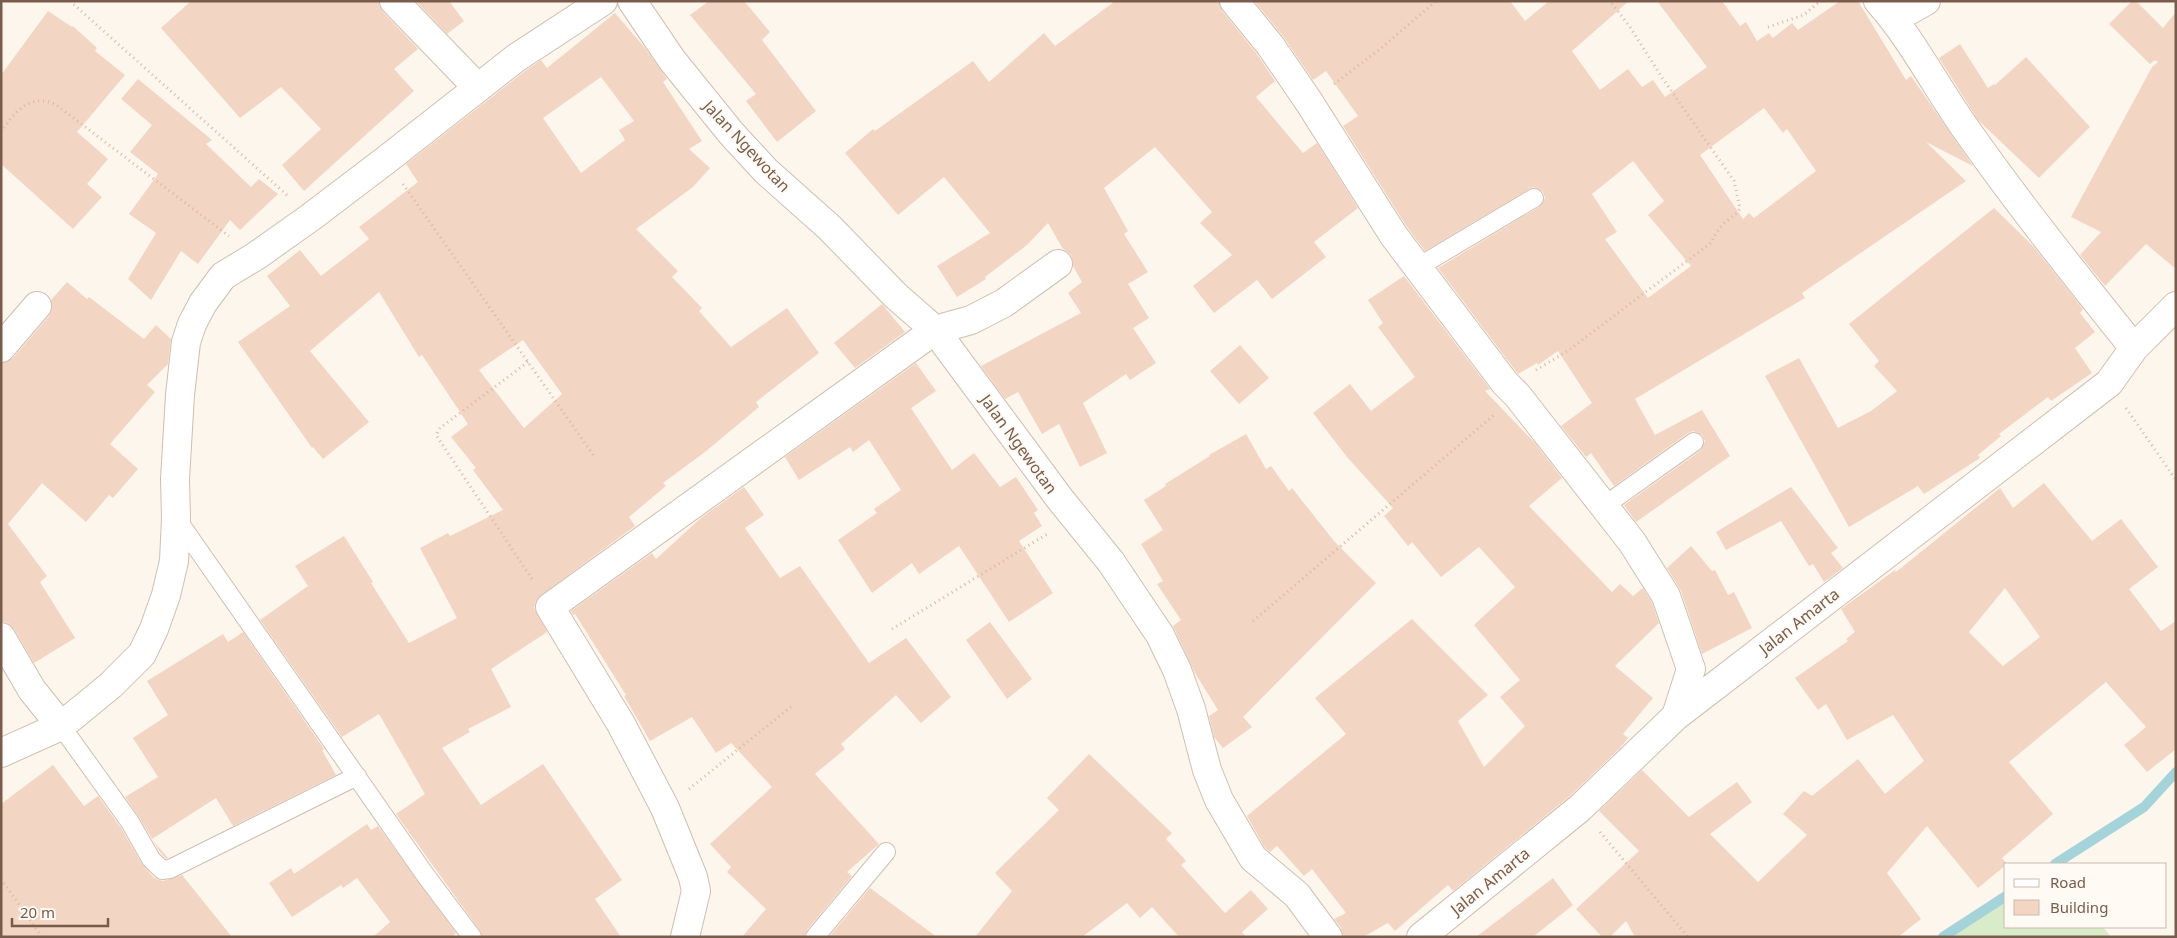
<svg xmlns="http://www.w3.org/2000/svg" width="2177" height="938" viewBox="0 0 2177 938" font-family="'Noto Sans',sans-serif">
	<rect width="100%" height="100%" fill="#fdf6ec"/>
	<path fill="#d8ecc9" d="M2006 896V927H2103L2111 937H1957L1952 931Z"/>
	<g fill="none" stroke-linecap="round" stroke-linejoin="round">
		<path stroke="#a5d3da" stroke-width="10" d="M2055 864 2144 807 2176 772
			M1943 937 2006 896"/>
	</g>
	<path fill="#f3d5c3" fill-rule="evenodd" d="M191 1H379L383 12 418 49 394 69 414 91 304 191 282 165 321 129 281 87 240 118 161 28Z
		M416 1H449L464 21 447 34Z
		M709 1H744L770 32 762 40 816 111 777 142 746 101 756 94 690 15Z
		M1115 1H1219L1222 11 1257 54 1275 81 1256 97 1303 153 1317 143 1358 208 1314 242 1326 257 1272 299 1257 280 1214 313 1193 286 1232 255 1200 223 1212 212 1155 147 1104 188 1128 231 1124 234 1148 272 1128 284 1149 318 1133 328 1156 363 1130 380 1126 374 1083 403 1107 453 1080 467 1059 424 1042 434 1018 392 1005 399 981 366 1081 313 1068 293 1082 282 1073 266 1071 255 1063 249 1048 223 1027 245 985 277 986 279 957 297 937 266 990 233 944 177 898 215 845 153 873 129 875 131 973 61 989 82 1044 33 1055 46Z
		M1254 1H1510L1525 21 1549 1H1629L1572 51 1600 90 1628 69 1642 87 1653 80 1665 97 1707 67 1657 1H1722L1740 26 1746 22 1757 41 1769 33 1773 38 1792 23 1798 30 1840 1H1858L1906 80 1911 76 1973 166 1926 142 1966 181 1802 293 1805 298 1635 399 1655 435 1702 410 1730 456 1636 522 1624 505 1700 451 1705 441 1702 435 1693 431 1688 433 1614 486 1591 453 1586 457 1561 426 1592 403 1558 351 1538 365 1537 363 1518 374 1438 268 1539 207 1545 198 1543 192 1534 187 1529 189 1425 251 1407 227 1343 126 1358 116 1326 71 1313 80 1283 36ZM1764 108 1783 133 1787 129 1816 171 1754 218 1749 213 1743 219 1700 155ZM1633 161 1664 201 1648 215 1691 266 1648 298 1605 239 1617 232 1592 194Z
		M2132 1H2136L2163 28 2176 12V269L2146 244 2105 286 2080 255 2101 232 2071 217 2152 67 2158 62 2155 60 2150 64 2109 24Z
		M48 11 72 27 73 26 97 48 95 51 125 75 77 132 108 159 87 184 102 197 73 229 1 164V75Z
		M615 13 645 48 667 79 663 82 702 141 689 149 710 168 693 187 636 229 678 271 672 277 702 308 699 311 731 347 787 308 819 353 756 402 759 407 705 452 663 483 666 486 629 517 635 526 541 595 536 601 534 608 547 632 491 669 511 707 468 729 470 732 442 748 481 805 543 764 622 880 595 899 621 937H482L480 931 396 814 425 794 379 714 342 737 260 620 308 586 295 566 344 536 373 582 371 583 409 643 457 618 420 548 448 533 450 536 503 510 473 470 476 468 451 437 468 424 422 355 419 357 379 292 310 351 369 422 323 459 313 447 312 448 238 342 290 306 267 276 300 250 321 276 369 239 359 227 418 182 406 164 525 71 541 60 547 68ZM601 77 634 121 619 130 625 140 581 173 543 118ZM523 340 562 394 524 428 479 370Z
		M1960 44 1988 88 1994 84 1995 85 2026 57 2090 127 2039 178 1978 120 1939 58Z
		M138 79 212 140 206 144 251 187 259 179 278 194 240 230 230 220 198 264 181 251 151 300 128 279 156 233 129 214 158 174 130 152 152 125 121 99Z
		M1994 208 2034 247 2083 309 2080 313 2095 332 2075 348 2092 373 2051 401 2048 397 1999 434 2001 436 1978 455 1980 458 1924 494 1918 486 1849 527 1765 376 1799 358 1838 428 1871 411 1897 391 1874 366 1879 361 1849 324Z
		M1404 276 1490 389 1485 391 1535 443 1562 478 1529 506 1612 592 1620 584 1633 596 1643 588 1652 603 1659 623 1615 666 1653 698 1623 734 1628 738 1620 748 1570 796 1453 891 1448 885 1395 931 1388 923 1363 937H1343L1341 928 1334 919 1346 913 1312 869 1304 876 1277 846 1270 852 1265 848 1247 816 1346 734 1315 698 1412 619 1488 695 1458 721 1484 767 1525 726 1500 697 1520 680 1474 625 1515 587 1479 547 1441 577 1412 542 1408 546 1384 516 1393 508 1347 457 1313 413 1350 384 1371 411 1415 377 1378 327 1383 323 1368 300Z
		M67 282 87 299 89 297 144 339 156 325 171 339 168 364 147 385 155 392 110 444 138 469 113 498 109 495 86 522 42 483 8 524 47 576 40 582 75 638 34 663 14 629 8 623 1 621V363L13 358 49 316 52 308 51 300Z
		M882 304 905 332 855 368 834 343Z
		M1240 345 1269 378 1239 404 1210 371Z
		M916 363 936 391 911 408 952 470 974 453 1000 487 1016 477 1038 510 1034 513 1042 526 1019 541 1053 593 1009 622 959 546 919 574 912 563 872 593 838 540 877 513 874 509 901 490 869 440 853 452 850 447 799 480 785 457Z
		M1246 434 1266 469 1271 466 1289 491 1292 488 1334 541 1376 583 1243 717 1252 727 1223 748 1214 737 1209 716 1218 710 1195 673 1173 626 1181 620 1157 584 1163 581 1141 544 1163 530 1144 500 1166 486 1165 484 1210 456 1209 455Z
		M2044 483 2092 541 2121 519 2158 567 2129 589 2161 631 2176 621V749L2147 772 2124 745 2146 727 2106 682 2009 762 2053 814 2002 858 2007 864 1978 888 1927 826 1887 873 1921 919 1898 937H1635L1626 921 1610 937H1602L1576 909 1639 851 1599 811 1642 770 1689 817 1737 782 1752 802 1710 834 1758 882 1807 835 1783 814 1804 791 1812 796 1858 759 1885 794 1924 761 1893 715 1847 740 1826 704 1818 710 1795 678 1848 641 1846 639 1855 632 1841 609 1895 570 1896 572 2000 488 2013 508ZM2005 588 2040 637 2003 666 1969 632Z
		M744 487 764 515 745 528 780 578 800 566 869 663 906 638 951 697 921 723 896 695 841 744 845 749 815 774 879 844 847 872 852 876 807 930 805 937H742L766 909 727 872 731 867 710 844 772 787 731 743 716 753 692 717 650 741 624 696 626 695 575 614 573 615 571 611 652 553 656 559 702 517Z
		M1791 487 1838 548 1831 553 1843 568 1824 582 1813 564 1809 566 1781 521 1726 550 1716 532Z
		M1691 546 1712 571 1715 570 1728 595 1734 592 1752 628 1702 654 1681 591 1667 568Z
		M990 622 1032 679 1007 699 966 640Z
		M243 632 324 749 322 750 336 775 233 826 216 798 152 839 168 858 166 859 160 852 139 817 125 797 158 777 133 738 168 715 147 681 223 634 228 642Z
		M1089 754 1172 833 1166 839 1186 861 1181 865 1225 913 1251 890 1268 909 1242 932 1246 937H1179L1152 907 1140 918 1127 903 1082 937H975L1012 891 995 873 1059 810 1047 798Z
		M53 765 84 806 98 796 121 828 142 864 154 878 163 881 182 875 232 937H1V804Z
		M367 824 371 830 378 826 456 933 452 937H373L390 922 357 878 343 888 341 885 292 917 269 883 291 868 294 874Z
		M1553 878 1573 905 1533 937H1476Z
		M870 888 937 937H829Z"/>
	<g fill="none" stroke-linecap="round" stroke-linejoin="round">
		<g stroke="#d1beb0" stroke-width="20">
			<path id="lane" d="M1418 267 1534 198
				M1604 506 1694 442
				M176 518 426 876 472 937
				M61 726 130 822 151 859 162 870 170 869 357 776
				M815 937 886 852"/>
		</g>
		<g stroke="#d1beb0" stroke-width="30">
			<path id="street" d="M394 1 477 87
				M632 1 672 60 731 133 766 171 830 228 896 296 935 330 1060 499 1111 562 1160 635 1177 670 1191 709 1207 770 1219 800 1253 858 1297 895 1328 937
				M1234 1 1270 45 1309 102 1394 236 1505 383 1517 395 1632 542 1666 596 1691 669 1676 716
				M1878 1C1913 40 1937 89 1968 132 2020 206 2077 277 2134 348
				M1894 19 1926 1
				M1 348 37 306
				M1 637 32 690 61 726
				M1 753 61 726 111 685 142 654 154 629 166 595 174 561 176 518 175 479 180 395 186 342 192 324 203 303 223 276 256 256 311 217 386 160 516 58 603 1
				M685 937 696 891 693 877 665 808 621 724 550 607 935 330 971 320 1004 303 1058 264
				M1421 937 1580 808 1676 716 2109 383 2134 348 2176 306"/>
		</g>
		<path stroke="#d9b8a5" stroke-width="3" stroke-dasharray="1 4" stroke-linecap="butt" d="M70 1 288 196
			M1768 27 1804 15 1820 1
			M1334 84 1379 50 1436 1
			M1 132C14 113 29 93 55 104L229 236
			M403 184 594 456
			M528 362 440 428 436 435 534 582
			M1536 370 1566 352 1711 243C1715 235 1720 225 1728 220 1733 216 1736 214 1740 209L1734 181 1661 76 1630 27 1610 1
			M2126 408 2176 480
			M1253 621 1494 415
			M892 629 1049 533
			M689 789 792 706
			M1600 832 1688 937
			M1 879 42 937"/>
		<use href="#lane" stroke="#fff" stroke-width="18"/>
		<use href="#street" stroke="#fff" stroke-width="28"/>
	</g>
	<g text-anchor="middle" stroke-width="4" stroke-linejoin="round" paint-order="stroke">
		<g font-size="16" fill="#7a5c4d" stroke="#fffaf3">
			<text transform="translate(747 146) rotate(47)" y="6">Jalan Ngewotan</text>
			<text transform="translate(1019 444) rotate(54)" y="6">Jalan Ngewotan</text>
			<text transform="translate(1799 621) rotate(-38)" y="6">Jalan Amarta</text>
			<text transform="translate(1490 881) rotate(-39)" y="6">Jalan Amarta</text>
		</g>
	</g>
	<rect width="2177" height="938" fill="none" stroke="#7a5c4d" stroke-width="5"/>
	<rect x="2004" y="863" width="162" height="65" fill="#fffaf3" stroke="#cabbb1"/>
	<rect x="2014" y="879" width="25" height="8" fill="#ffffff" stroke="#cabbb1"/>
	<text x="2050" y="888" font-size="15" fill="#7a5c4d">Road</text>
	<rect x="2014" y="900" width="25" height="15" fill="#f3d5c3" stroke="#cabbb1"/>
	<text x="2050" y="913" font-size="15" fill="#7a5c4d">Building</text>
	<path d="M12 918v8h96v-8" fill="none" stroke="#7a5c4d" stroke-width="2.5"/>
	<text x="20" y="918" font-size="15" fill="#7a5c4d" stroke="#fffaf3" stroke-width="4" paint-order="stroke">20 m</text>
</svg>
